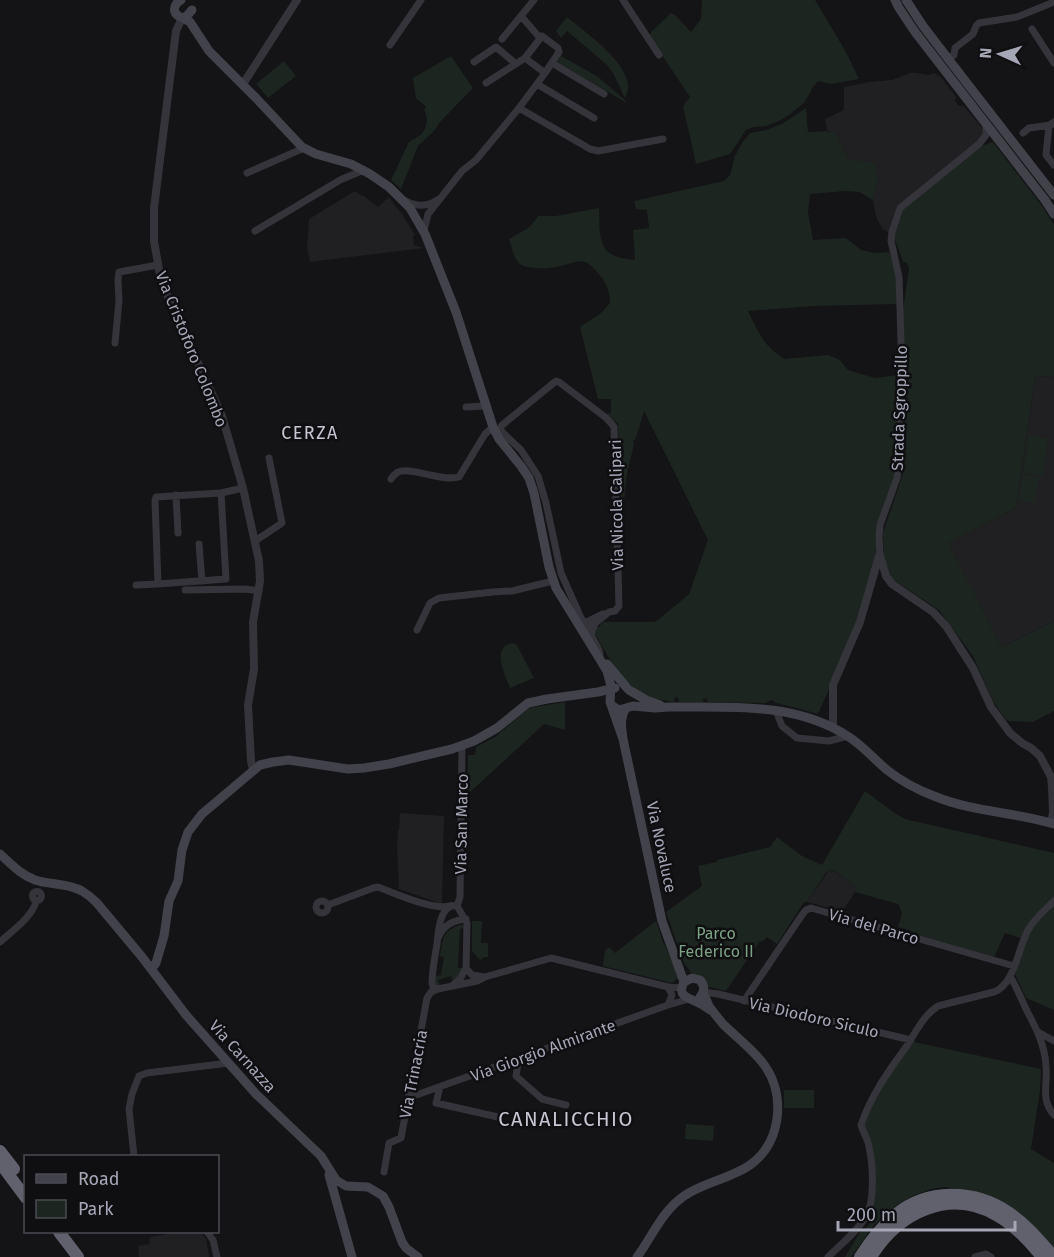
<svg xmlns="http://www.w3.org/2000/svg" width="1054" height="1257" viewBox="0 0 1054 1257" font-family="'Fira Sans',sans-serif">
	<rect width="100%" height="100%" fill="#141315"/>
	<path fill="#201f22" d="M910 73H916L929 75 934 73 940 76 956 97 955 101 959 106H964L985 131V134L889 233 883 229 878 221 875 212 873 200 878 180 848 159 835 133H828L825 119 844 110V87L869 82 892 80Z
		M355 191 362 196 363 195 378 207 389 197 402 214 415 235 413 236 414 245 424 248 310 262 307 248 309 219Z
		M1054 376V621L1002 647 947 543 1016 508 1035 377Z
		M400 813 444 816 442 904 399 889 397 845 398 830H399Z
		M829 870 834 871 858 887 844 909 841 911 807 902Z
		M180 1232H198L203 1235 206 1239 209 1257H139L138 1246 149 1244 150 1237Z"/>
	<path fill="#1d2520" d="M702 0H815L846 52 859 79 831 84 818 81 813 87 805 102 789 115 781 120 766 126 753 127 746 130 730 154 696 164 683 106 690 97 649 36 652 31 671 13 675 15 691 32 701 19Z
		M567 17C585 32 630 63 628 88 628 92 626 95 625 98L613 73 606 64 567 31 561 38 556 31Z
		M451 56 473 88 440 122 435 130 418 146 401 189 391 180C397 168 402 156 408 144 411 139 414 140 419 136 427 130 429 118 424 110L426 107 416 98 413 78Z
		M561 56 597 76 625 100V102L557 62Z
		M284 61 296 76 268 98 256 84Z
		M806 108 808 132 827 131 828 133 835 132 848 159 875 163 878 180 873 200 859 192 845 191 810 194 808 212 813 240 846 238 861 250 875 253 889 252 896 273 897 304 814 306 748 311C759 334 763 344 784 359L828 355 840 360 848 370 875 378 898 375V454L893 481 876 537V556L853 635 818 714 789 706 776 703 774 701 771 700 766 703 708 702 706 698 702 700 704 702H679L678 698 675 697 674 702C666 700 658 700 650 697 622 686 608 656 594 632L603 622H654L659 619 689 594 708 540 644 411 636 438 633 441 634 444 627 474 622 519 618 424 606 414 611 413V399H598L580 327 601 313 610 303C610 291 606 282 598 273 584 256 580 261 561 266 552 268 543 269 534 268 529 267 524 267 520 264 514 260 512 247 509 239L530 227 538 216H556L599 208C600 222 597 246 611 254 617 258 628 259 635 260L633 230 649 228 647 210 636 209 634 201 724 181 730 175 735 156 742 143 750 133 766 130 782 124Z
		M993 142 1042 206 1054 225V376L1035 377 1016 508 948 543 1002 647 1054 621V711L1033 722 1009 721 1005 719 992 699 973 656 939 610 892 579 884 561 883 533 904 471 906 394 903 310 909 269 907 263 903 261 895 240 894 233 900 212 981 146Z
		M1028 435 1048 438 1043 476 1023 473Z
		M1023 474 1039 477 1035 503 1019 501Z
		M513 643 517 645 534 678 510 688C505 674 490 647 513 643Z
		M565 702V730L544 724 468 794 467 793 468 755H475L476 747 495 737 529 708Z
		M865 791 896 814 905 819 1054 853V897L1029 923 1021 938 1005 933 994 957 920 936 908 930 898 927 902 913 898 904 855 892 857 887 835 871 829 870 825 874 807 902H804L777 944 767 937 762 942 760 941 726 991 709 987 703 978 693 975 684 963 666 912 702 886 698 866 717 862V860L770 847 777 837 802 856 822 865Z
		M1054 905V1010L1026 998 1015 974 1030 931Z
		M472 921H482L481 943H488V957L482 958 481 961 472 951Z
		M656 921 663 942 680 977 672 983 603 966 605 951 609 947 615 953Z
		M459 925H464V928L460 929 458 968H463L456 979 452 980 451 976 438 980 440 985H435L434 983 436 976 441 975 444 957 440 956C443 939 442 932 459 925Z
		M914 1042 1041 1069 1040 1091 1031 1149 1054 1163V1249L999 1200 973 1191 945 1187 931 1189 915 1195 897 1205 875 1224 851 1257H845L860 1232 869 1225 870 1221 874 1193 863 1127 872 1101 910 1045Z
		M784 1090H814V1108H784Z
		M686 1124 714 1126 713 1141 685 1139Z"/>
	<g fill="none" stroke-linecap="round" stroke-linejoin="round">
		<path stroke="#35343a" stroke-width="7" d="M623 0 659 55
			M521 16 540 38
			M1032 29 1054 63
			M542 36 558 48 559 52 545 73 525 58Z
			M502 39 534 0
			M390 45 421 0
			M948 59 954 55 955 48 973 34 976 26 979 23 1017 17 1054 2
			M474 62 496 47 516 64
			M552 63 604 94
			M486 83 525 58
			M537 84 594 118
			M519 108 590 149 598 151 663 139
			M1054 122 1049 125 1046 155 1054 165
			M1023 133 1029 128 1051 125
			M247 173 304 148
			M406 201C417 207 427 207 437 200
			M255 231 340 180 364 170
			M424 231 428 214 462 171 476 160 519 108 545 73
			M115 343 119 301 118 280 119 272 158 265
			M466 407 485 406
			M501 431 521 450 538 476 546 503 561 573 581 618 585 623 603 614
			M496 434 501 431V426L556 381 559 382 605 417 610 422 614 427 619 606 615 611 609 612 583 633
			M391 479C393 476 395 474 398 472 409 466 442 482 459 477L485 434 493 427
			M221 493 226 579 158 584 155 500 156 497 221 493 243 488
			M176 495 178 533
			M255 541 282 523 269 458
			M199 544 202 581
			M880 555 879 537 880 525 897 478 900 455 902 374 899 277 891 241 892 232 900 208 979 144 986 135V124
			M136 585 158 584
			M185 590 245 589 259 591
			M594 627C586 637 600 644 600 655
			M417 630 430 603 439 598 493 592 512 591 553 581
			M776 711 782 726 797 738 829 741 848 736
			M32.5 896a4.5 4.5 0 1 1 9 0a4.5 4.5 0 1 1-9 0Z
			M316 907a6 6 0 1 1 12 0a6 6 0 1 1-12 0Z
			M328 905 373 888 378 887C397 894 431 910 450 906
			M457 906 460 897 462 746
			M439 936C444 925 454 920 466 919
			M0 942C11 932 34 915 36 901
			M466 968 472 975 485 977
			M1010 976C1016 986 1021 998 1026 1009 1036 1028 1045 1045 1046 1066 1048 1085 1040 1099 1054 1115
			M453 985 460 979 466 968 467 923 457 906C440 902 438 933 437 944 435 957 432 970 432 983L433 987 438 989 477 981 485 977 551 958 668 987 681 988
			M703 992 718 994 911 1040
			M744 1001 802 915 806 910 811 908 1014 966
			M668 1005 672 995 668 987
			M1038 1032 1054 1041
			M519 1058 516 1076 542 1099 566 1105
			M440 1087 436 1103 498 1117
			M408 1098 668 1005 689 999
			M134 1156 129 1109 132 1094 139 1076 147 1073 229 1063
			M384 1172 389 1143 401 1138 427 998 431 992 438 989
			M207 1232 213 1240 217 1257
			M828 1257C840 1245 858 1231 866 1216 875 1201 873 1164 869 1147 868 1139 863 1133 861 1125 871 1095 888 1072 906 1047 916 1032 923 1016 938 1006L994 992C1015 984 1018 948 1028 930 1034 919 1045 910 1054 901
			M975 1257 986 1254 991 1257"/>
		<path stroke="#35343a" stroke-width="8" d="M182 18 176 31 154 208V241L161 281 222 416 243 488 259 561 260 581 253 622 254 669 248 705 251 761 253 770
			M243 84 297 0
			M880 555 886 576 892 584 933 612 946 626 973 668 991 707 1010 733 1022 743 1031 748 1040 756 1051 777 1052 787 1053 813 1051 823
			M833 728V685L860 622 879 556"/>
		<path stroke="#42434a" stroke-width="9" d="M181 0C170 6 174 19 186 17L192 10
			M895 0 899 8 915 32 1045 200 1054 214
			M906 0 923 26 966 82 1054 195
			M183 18 190 22 209 51 256 98 302 147 316 154 351 164 370 174 389 187 410 208 425 234 456 312 493 427 499 439 521 466 529 478 534 493 549 567 556 588 607 671 611 686 610 702 623 739
			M607 664 627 688
			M629 690 646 700 660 705
			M611 705 619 710 633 706 655 708 668 707C730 708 794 701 849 737 863 746 874 759 887 770 901 781 918 790 934 796 972 812 1015 812 1054 824
			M626 708C619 718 622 729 623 739L662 921 684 982C677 996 687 997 697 1002 702 1004 706 1007 710 1010
			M0 854C11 864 21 875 35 880 50 885 67 883 82 891 87 894 92 898 97 903L142 957 186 1015 256 1094 321 1156 336 1180 346 1186 368 1187 383 1196 389 1207 402 1242 406 1248 418 1257
			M151 969 156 963 164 936 169 901 178 881 182 850 188 832 202 814 260 765 273 762 289 760 348 769 364 768 389 764 452 749 474 741 497 728 528 703 547 699 598 692 615 688
			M684 982 692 978 700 980C705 986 705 992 700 997
			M329 1175 352 1257
			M637 1257C652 1237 662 1211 684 1196 704 1182 730 1179 750 1165 781 1143 786 1096 765 1066 754 1050 737 1038 723 1024 718 1018 713 1012 709 1006 707 1001 706 998 703 994"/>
		<path stroke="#60616c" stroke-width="12" d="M0 1151 14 1169
			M0 1163 26 1198
			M59 1232 78 1257
			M860 1257C870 1241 881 1227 895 1215 927 1188 974 1189 1008 1212 1026 1224 1040 1241 1054 1257
			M871 1257C898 1213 949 1187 998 1216 1015 1226 1030 1242 1042 1257"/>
	</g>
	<g text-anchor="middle" stroke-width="5" stroke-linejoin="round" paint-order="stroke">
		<g font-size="16" fill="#a5a6b6" stroke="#0f0e10">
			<text transform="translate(192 349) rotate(68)" y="6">Via Cristoforo Colombo</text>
			<text transform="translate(899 408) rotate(-88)" y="6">Strada Sgroppillo</text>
			<text transform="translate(616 505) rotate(-91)" y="6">Via Nicola Calipari</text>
			<text transform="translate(461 824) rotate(-89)" y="6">Via San Marco</text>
			<text transform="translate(662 847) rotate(78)" y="6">Via Novaluce</text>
			<text transform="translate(874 926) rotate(16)" y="6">Via del Parco</text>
			<text transform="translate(814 1017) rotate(13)" y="6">Via Diodoro Siculo</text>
			<text transform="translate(543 1050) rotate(-20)" y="6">Via Giorgio Almirante</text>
			<text transform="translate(243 1056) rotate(48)" y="6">Via Carnazza</text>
			<text transform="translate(413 1074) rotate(-79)" y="6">Via Trinacria</text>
		</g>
		<g font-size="16" fill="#7ba285" stroke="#0f0e10">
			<text x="716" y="939">Parco<tspan x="716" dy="18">Federico II</tspan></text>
		</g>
		<g font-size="18" letter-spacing="1.5" fill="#c6c6d2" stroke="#0f0e10">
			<text x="310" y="439">CERZA</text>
		</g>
		<g font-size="20" letter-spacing="1.5" fill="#c6c6d2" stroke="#0f0e10">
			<text x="566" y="1126">CANALICCHIO</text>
		</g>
	</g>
	<rect x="24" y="1155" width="195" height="78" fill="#0f0e10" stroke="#4b4b52" stroke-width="1.5"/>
	<rect x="36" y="1174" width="30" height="9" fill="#42434a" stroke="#4b4b52" stroke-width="1.5"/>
	<text x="78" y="1185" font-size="18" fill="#a5a6b6">Road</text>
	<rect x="36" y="1200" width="30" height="18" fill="#1d2520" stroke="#4b4b52" stroke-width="1.5"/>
	<text x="78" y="1215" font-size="18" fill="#a5a6b6">Park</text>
	<g transform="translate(1000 54) rotate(274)" stroke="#0f0e10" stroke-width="4.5" paint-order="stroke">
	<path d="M0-4.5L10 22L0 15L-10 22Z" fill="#a5a6b6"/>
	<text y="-9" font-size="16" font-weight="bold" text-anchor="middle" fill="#a5a6b6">N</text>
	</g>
	<path d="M838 1221v9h177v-9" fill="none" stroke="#a5a6b6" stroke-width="3"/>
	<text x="847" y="1221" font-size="18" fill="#a5a6b6" stroke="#0f0e10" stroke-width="4.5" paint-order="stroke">200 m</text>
</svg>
